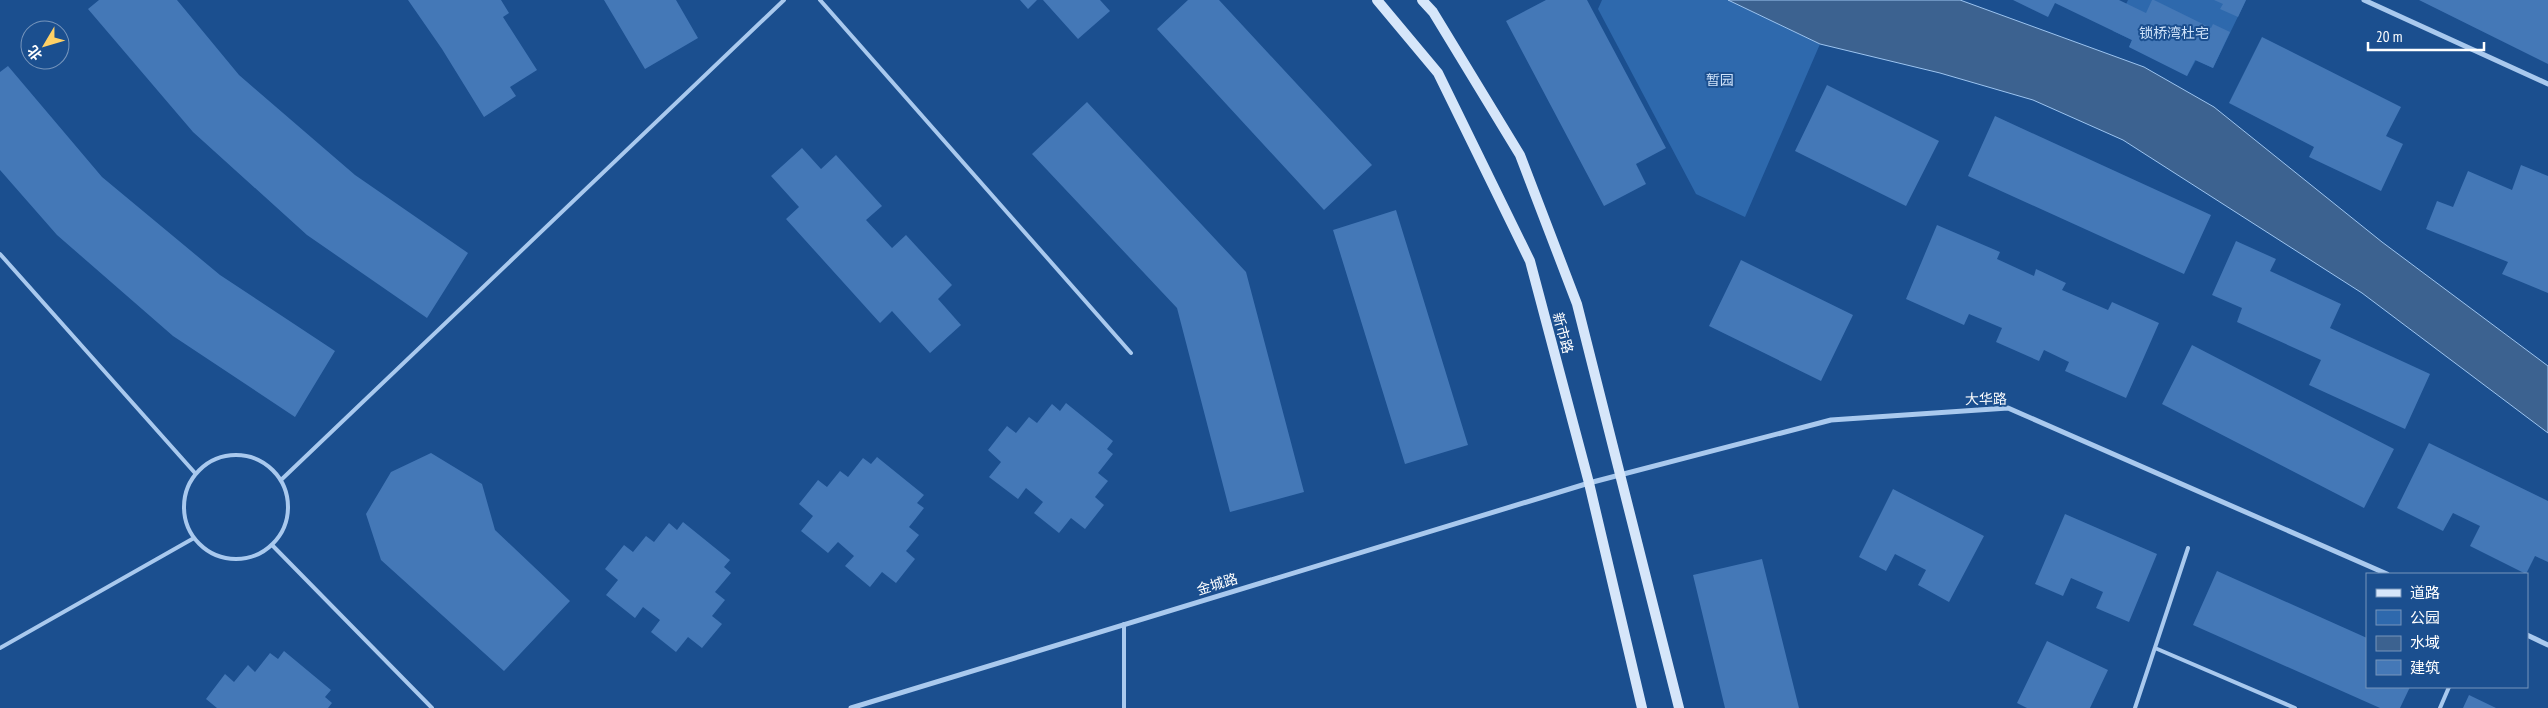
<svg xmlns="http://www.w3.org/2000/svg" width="2548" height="708" viewBox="0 0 2548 708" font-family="'PT Sans Narrow','Noto Sans SC',sans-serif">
	<rect width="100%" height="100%" fill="#1b4f8f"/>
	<path fill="#2e69ad" d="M1602 0H1728L1820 44 1745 217 1696 194 1598 9Z
		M2128 0H2246L2213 68 2196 60 2187 76 2129 47 2132 40 2113 31Z"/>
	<path fill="#3c6290" stroke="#9cc4f0" d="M1728 0H1960L2144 67 2214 107 2382 242 2548 366V433L2362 293 2123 140 2033 100 1940 73 1820 44Z"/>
	<path fill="#4478b7" d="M99 0H177L239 75 355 175 468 253 427 318 307 235 193 132 88 9Z
		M408 0H501L509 13 503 17 537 70 510 87 516 96 484 117 442 49Z
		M604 0H676L698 38 645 69Z
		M1020 0H1037L1028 9Z
		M1043 0H1100L1110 11 1078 39Z
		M1188 0H1219L1372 165 1324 210 1157 29Z
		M1546 0H1587L1666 148 1636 164 1646 184 1604 206 1506 21Z
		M2013 0H2119L2146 13 2152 0H2154L2211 28 2213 24 2230 32 2213 68 2195 60 2187 76 2129 47 2132 40 2055 3 2048 17Z
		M2214 0H2246L2238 17 2220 9 2223 4Z
		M2419 0H2548V64Z
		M2262 37 2401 107 2386 136 2403 144 2381 191 2309 157 2314 147 2229 103Z
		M8 66 102 177 220 275 335 351 295 417 173 336 57 235 0 170V72Z
		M1827 85 1939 141 1906 206 1795 151Z
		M1087 102 1246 272 1304 492 1230 512 1177 308 1032 154Z
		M1995 116 2211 215 2184 274 1968 176Z
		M802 148 821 169 836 155 882 206 866 220 892 248 906 235 952 285 938 299 961 325 930 353 892 311 880 323 786 219 799 207 771 176Z
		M2521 165 2548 176V293L2502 274 2508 262 2426 229 2437 201 2453 207 2468 171 2512 190Z
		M1396 210 1468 445 1405 464 1333 230Z
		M1937 225 2000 252 1997 259 2034 276 2036 269 2066 283 2062 290 2108 310 2112 302 2159 323 2126 398 2065 371 2069 362 2044 350 2039 361 1996 342 2002 328 1969 314 1964 325 1906 299Z
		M2236 241 2276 259 2270 271 2341 304 2330 328 2430 374 2405 429 2309 385 2321 360 2237 322 2242 308 2212 295Z
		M1741 260 1853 315 1821 381 1709 326Z
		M2192 345 2394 449 2364 508 2162 404Z
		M1066 403 1113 441 1107 449 1113 454 1098 473 1108 481 1095 497 1104 505 1085 529 1071 518 1059 533 1034 513 1043 502 1026 488 1018 499 989 477 1001 462 988 450 1007 426 1016 433 1029 417 1037 423 1052 404 1060 411Z
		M2429 443 2548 501V562L2535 556 2526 574 2470 546 2480 526 2453 513 2443 531 2397 508Z
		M431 453 482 484 495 530 570 601 504 671 381 560 366 514 391 472Z
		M877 457 924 495 917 503 924 508 909 527 919 535 906 551 915 559 896 583 882 572 870 587 845 566 854 556 838 542 828 553 801 531 813 516 799 504 818 480 827 487 840 471 848 477 863 458 871 464Z
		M1893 489 1984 536 1949 602 1918 585 1926 570 1895 554 1886 571 1859 557Z
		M2065 514 2157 554 2129 622 2096 608 2103 592 2071 578 2063 596 2035 584Z
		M683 522 730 560 724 567 731 573 715 592 725 600 712 616 722 624 702 648 688 637 676 652 651 632 660 620 643 607 635 618 606 595 618 580 605 569 624 545 633 552 646 536 654 542 669 523 677 530Z
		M1762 559 1799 708H1725L1693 575Z
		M2217 571 2367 638V687H2410L2400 708H2380L2193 625Z
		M2047 641 2108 670 2090 708H2027L2017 703Z
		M284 651 331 690 325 697 332 703 328 708H217L206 699 225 674 234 682 248 665 255 672 270 653 278 659Z
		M2469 695 2496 708H2463Z"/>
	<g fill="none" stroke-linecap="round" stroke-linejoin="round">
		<path stroke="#a9c9ee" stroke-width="4" d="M820 0 1131 353
			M0 254 195 473
			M184 507a52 52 0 1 1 104 0a52 52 0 1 1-104 0Z
			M281 480 784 0
			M272 545 432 708
			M1124 624V708
			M0 648 194 538
			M2155 648 2295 708
			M2135 708 2188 548
			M2440 708 2449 687"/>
		<path stroke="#a9c9ee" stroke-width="5" d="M2364 0 2548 84
			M2527 635 2548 645
			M851 708 1589 483 1831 420 2008 408 2387 574"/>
		<path stroke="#d6e6fa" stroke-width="10" d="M1377 0 1438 73 1530 261 1589 483 1642 708
			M1422 0 1433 12 1520 155 1577 304 1679 708"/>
	</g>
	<g text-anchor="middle" stroke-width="4" stroke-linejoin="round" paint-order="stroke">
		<g font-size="14" fill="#cfe3fa" stroke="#1b4f8f">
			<text x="2174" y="38">锁桥湾杜宅</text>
			<text x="1720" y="85">暂园</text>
		</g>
		<g font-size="14" fill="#fff" stroke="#1b4f8f">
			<text transform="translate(1563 333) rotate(75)" y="5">新市路</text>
			<text transform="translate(1986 399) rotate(-1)" y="5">大华路</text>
			<text transform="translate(1217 584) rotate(-17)" y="5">金城路</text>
		</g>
	</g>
	<rect x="2366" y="573" width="162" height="115" fill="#1b4f8f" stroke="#7695bc"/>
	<rect x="2376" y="589" width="25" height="8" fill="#d6e6fa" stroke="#7695bc"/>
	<text x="2410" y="598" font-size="15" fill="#ffffff">道路</text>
	<rect x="2376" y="610" width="25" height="15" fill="#2e69ad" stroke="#7695bc"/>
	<text x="2410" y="623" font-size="15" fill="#ffffff">公园</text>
	<rect x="2376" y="636" width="25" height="15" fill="#3c6290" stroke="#7695bc"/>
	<text x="2410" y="648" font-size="15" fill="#ffffff">水域</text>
	<rect x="2376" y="660" width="25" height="15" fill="#4478b7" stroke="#7695bc"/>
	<text x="2410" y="673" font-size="15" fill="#ffffff">建筑</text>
	<g transform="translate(45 45) rotate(232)"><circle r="24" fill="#1b4f8f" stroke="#7695bc"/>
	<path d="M0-4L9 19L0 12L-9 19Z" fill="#ffd166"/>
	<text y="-8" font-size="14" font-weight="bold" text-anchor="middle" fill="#ffffff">北</text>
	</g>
	<path d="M2368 42v8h116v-8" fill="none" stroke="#ffffff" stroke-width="2.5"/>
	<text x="2376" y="42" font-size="15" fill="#ffffff" stroke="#1b4f8f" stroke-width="4" paint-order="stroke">20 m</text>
</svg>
